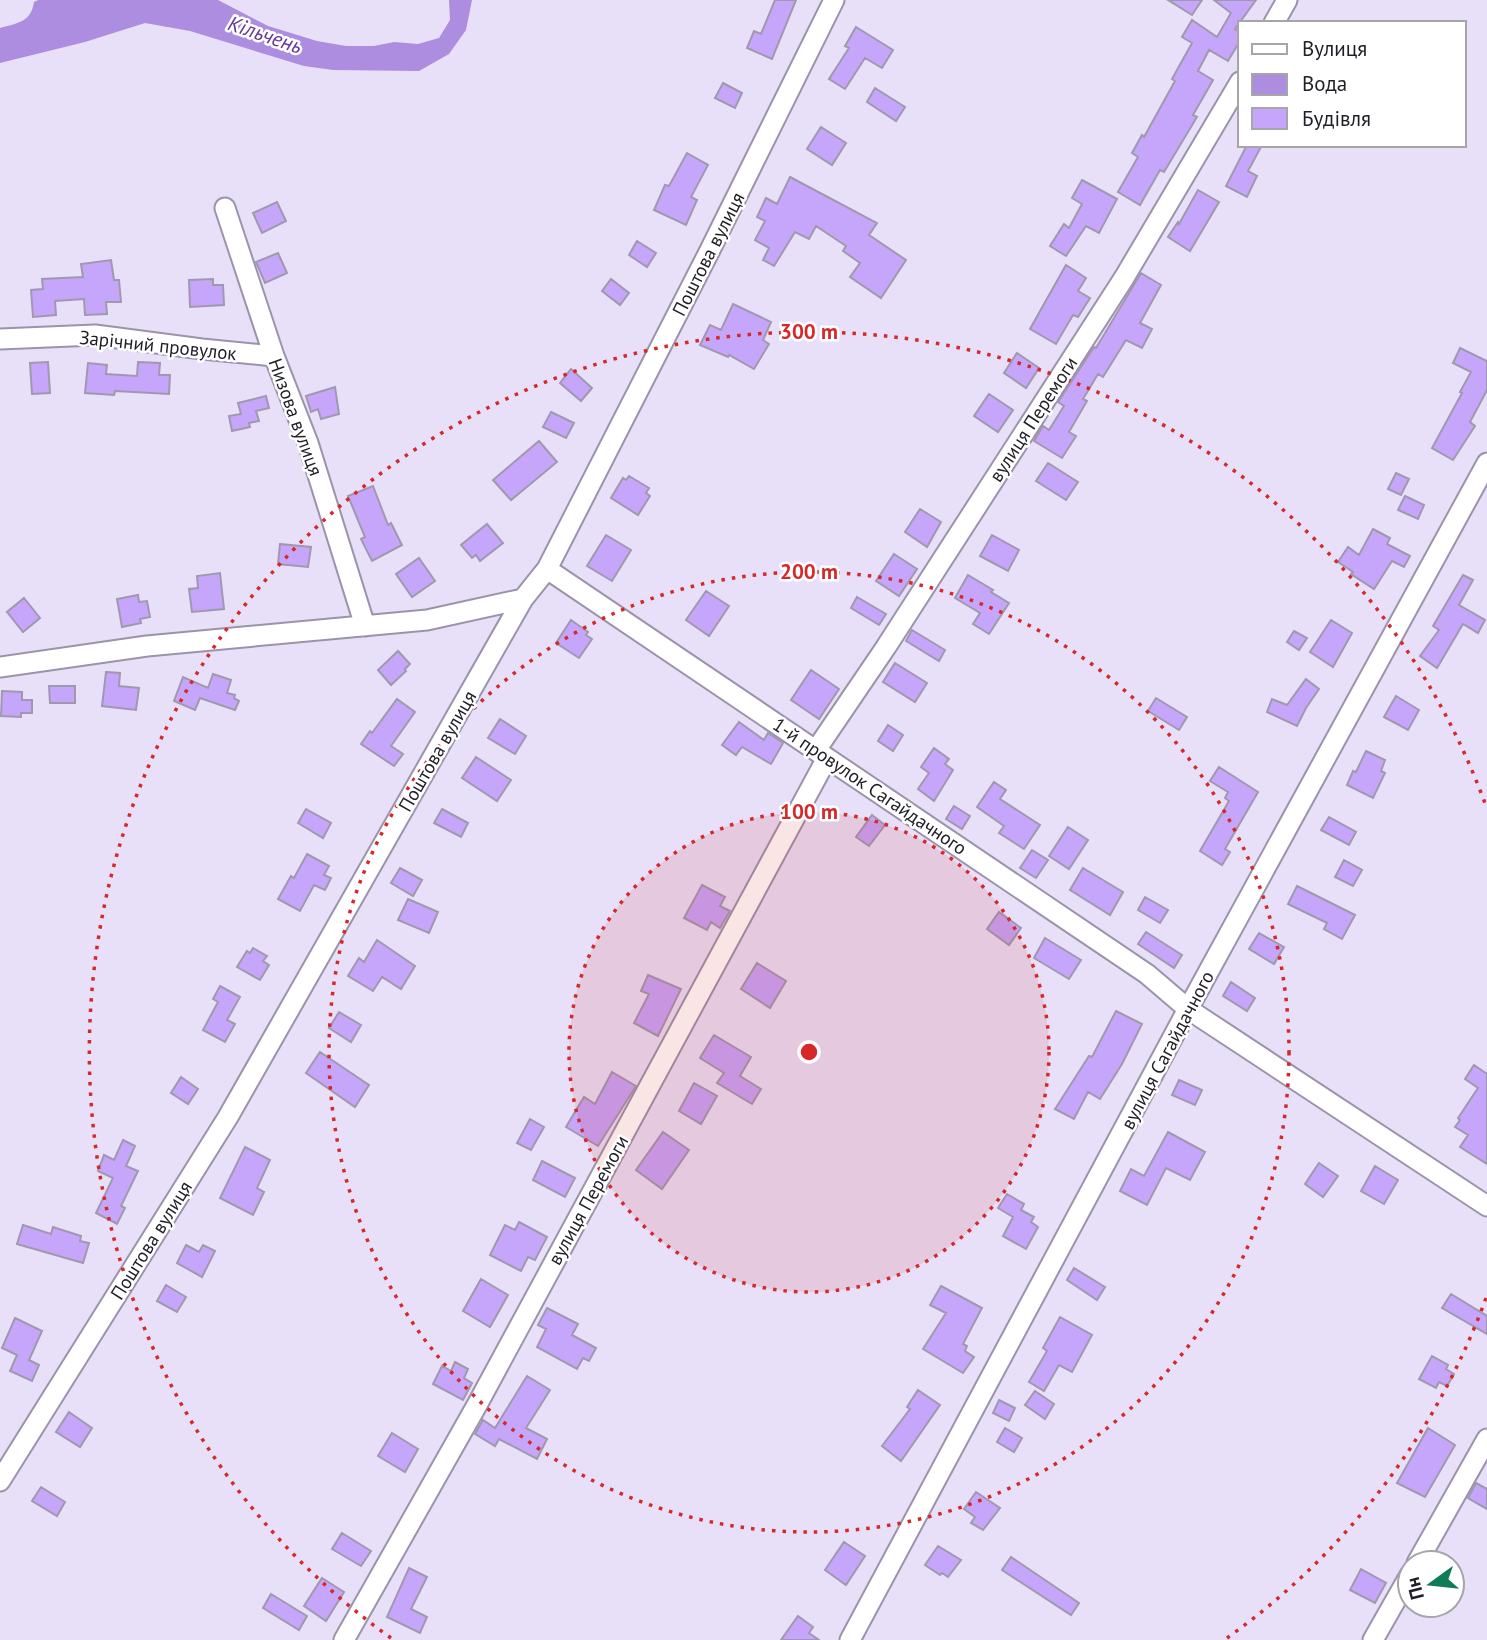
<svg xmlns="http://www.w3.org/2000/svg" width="1487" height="1640" viewBox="0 0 1487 1640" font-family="'PT Sans',sans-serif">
	<rect width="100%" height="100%" fill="#e8e0f9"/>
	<path fill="#ad8ddf" d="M38 0H218L268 26 317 41 346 46H374L394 42 418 44 439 38 450 20 449 0H472L466 30 449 54 419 71 333 70 304 66 190 31 145 23 85 42 0 63V28C18 23 31 22 34 2Z"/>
	<path fill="#c6a6fa" stroke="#a098af" stroke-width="2" d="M775 0H796L772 59 747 48 754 31 761 34Z
		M1168 0H1202L1192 15Z
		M1214 0H1256L1235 29 1240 32V41L1228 61 1209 50 1198 71 1213 80 1193 115 1197 117 1164 172 1160 170 1140 205 1118 192 1138 157 1132 153 1142 135 1144 137 1175 81 1172 79 1192 43 1182 37 1192 20 1217 37 1231 13Z
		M856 27 893 50 882 68 865 58 845 89 829 79 849 48 845 46Z
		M723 83 742 93 735 108 715 98Z
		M875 88 905 107 896 121 867 102Z
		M821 127 846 143 832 165 807 149Z
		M1247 145H1262L1248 171 1257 176 1247 197 1226 186Z
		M687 153 708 165 691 197 697 200 686 225 654 210 665 185 669 186Z
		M790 177 877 223 869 235 906 260 881 298 850 277 860 263 843 251 846 246 816 226 809 239 795 232 774 266 763 260 769 248 755 240 765 221 757 217 766 198 777 204Z
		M1082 180 1117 199 1099 233 1086 226 1066 256 1050 246 1064 224 1069 228 1082 204 1072 198Z
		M1198 190 1219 202 1190 251 1168 237 1178 222 1179 224Z
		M277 202 286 221 262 233 253 213Z
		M637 241 656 253 647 267 629 255Z
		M278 253 287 273 265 283 256 262Z
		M111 260 114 280H119L121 302H106L107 314 85 315 84 299 55 301 56 315 33 317 31 290 43 289 42 279 83 277 81 264Z
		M1066 265 1086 278 1078 291 1090 298 1078 317 1073 315 1056 344 1030 329Z
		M1141 273 1161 285 1140 323 1152 329 1142 348 1126 340 1103 377 1098 374 1083 399 1087 401 1069 432 1076 436 1062 458 1034 441 1043 426 1049 430 1064 406 1058 402 1094 347 1096 348Z
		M213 279V285H223L224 305 190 307 189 280Z
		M611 279 629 293 620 305 602 291Z
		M733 304 771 322 763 340 769 344 754 369 729 355 728 357 700 345 710 325 721 330Z
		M1460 348 1487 361V390L1470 422 1475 426 1453 460 1432 448 1462 393 1460 392 1471 372 1453 363Z
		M1017 353 1039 368 1026 388 1004 373Z
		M48 362 50 393 32 394 30 363Z
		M138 362 160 363 159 375H170L169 394 115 391 114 395 85 393 88 363 107 365 106 374 137 376Z
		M571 369 592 388 581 401 560 383Z
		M335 387 339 414 321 419 318 409 311 412 306 396Z
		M989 394 1013 410 998 432 974 416Z
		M266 396 269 408 256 411 259 421 249 423 250 427 232 431 229 416 241 414 238 403Z
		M551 412 574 423 566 438 543 427Z
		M539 441 557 462 511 500 493 480Z
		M1048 463 1078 482 1066 500 1036 481Z
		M1396 473 1409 479 1401 495 1388 489Z
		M629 476 649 488 646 493 650 496 638 515 611 498 623 478 626 480Z
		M373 486 388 525 391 523 402 545 372 561 361 539 365 537 348 496Z
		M1405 496 1424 505 1418 519 1398 510Z
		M920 509 941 522 927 547 905 532Z
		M487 524 503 543 480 561 476 555 472 558 461 545Z
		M1373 529 1390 538 1387 544 1410 556 1404 567 1392 561 1374 589 1351 574 1353 572 1338 562 1348 547 1359 555Z
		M606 535 631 550 612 581 587 566Z
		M992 535 1019 550 1008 571 980 556Z
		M280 544 311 547 308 567 278 564Z
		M894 554 917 569 899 596 876 581Z
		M419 558 435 581 412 597 396 574Z
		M220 573 224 609 192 612 189 589 198 588 197 576Z
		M968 575 993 590 991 592 1009 603 989 634 973 624 980 613 955 598Z
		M1463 575 1473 580 1459 605 1485 620 1478 633 1463 624 1437 668 1420 656 1439 630 1433 626Z
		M706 591 729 606 709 636 686 620Z
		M138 595 139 602 147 601 150 617 140 619 141 623 122 627 117 599Z
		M857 597 886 614 879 625 851 608Z
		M24 598 40 618 23 632 7 612Z
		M571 620 588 632 586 635 592 639 579 658 556 643Z
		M1331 620 1352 633 1333 667 1310 652Z
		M912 630 945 650 939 661 906 641Z
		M1294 631 1307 638 1299 650 1287 642Z
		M398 651 410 664 405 669 406 671 391 685 378 670Z
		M895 663 927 683 915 702 883 682Z
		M811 670 839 689 819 719 791 700Z
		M106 672 120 673 119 686 139 688 136 710 102 706Z
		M213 674 231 680 227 693 235 695 234 698 239 701 235 710 200 698 195 710 174 701 183 677 208 688Z
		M1306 679 1319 689 1306 708 1297 726 1267 712 1272 699 1287 705Z
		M49 686H75V703H50Z
		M2 691 22 692V700H32V713H21V717L1 716Z
		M1396 696 1419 710 1408 730 1384 717Z
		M1156 698 1187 717 1179 730 1148 711Z
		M397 699 415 712 391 746 403 754 394 766 361 744 370 731 372 733Z
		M500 719 526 736 515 754 488 738Z
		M739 722 764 740 768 733 783 743 771 764 742 747 736 755 722 745Z
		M888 725 903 735 893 751 878 741Z
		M934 748 949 759 945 764 953 770 934 801 918 789 929 773 921 767Z
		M1366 751 1385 760 1381 771 1385 773 1373 798 1347 785 1353 771 1356 772Z
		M476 757 511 780 497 801 462 778Z
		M1219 767 1258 792 1225 849 1230 852 1222 865 1200 851 1229 801 1225 798 1228 792 1210 781Z
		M994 782 1006 790 1000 799 1040 825 1024 849 999 833 1004 826 977 807Z
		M954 806 970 816 962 829 946 819Z
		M306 809 331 823 323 838 298 823Z
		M442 809 468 823 461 837 434 823Z
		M872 815 885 825 869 846 856 837Z
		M1329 817 1356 832 1349 845 1321 830Z
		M1068 827 1088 840 1069 869 1049 856Z
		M1032 850 1048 860 1036 878 1020 868Z
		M307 854 329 866 324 875 331 878 325 890 314 885 300 911 278 899 291 876 294 878Z
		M1344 860 1362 870 1353 886 1335 877Z
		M400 868 422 880 413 896 391 883Z
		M1083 868 1123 892 1110 915 1070 890Z
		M702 885 725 897 720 906 730 911 720 928 711 922 707 930 684 918Z
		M1297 886 1355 915 1342 939 1324 929 1327 923 1288 904Z
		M1145 897 1168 910 1160 923 1138 910Z
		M408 899 438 912 429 933 398 920Z
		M999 912 1021 928 1009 945 987 929Z
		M1146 932 1182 955 1174 968 1138 944Z
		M1259 933 1284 947 1274 964 1249 949Z
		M1045 938 1081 960 1069 979 1034 958Z
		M377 940 415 966 401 989 382 977 373 991 348 976 359 958 364 962Z
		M253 948 267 956 263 961 269 965 260 980 237 967 247 951 250 953Z
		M757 963 786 981 770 1008 741 989Z
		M648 975 681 989 658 1036 634 1023 649 994 641 991Z
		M1231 982 1255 998 1247 1011 1223 996Z
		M220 986 240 997 227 1020 235 1024 225 1042 203 1030 218 1002 213 999Z
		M1116 1011 1142 1024 1122 1064 1100 1099 1088 1092 1074 1119 1055 1109 1089 1056 1092 1057Z
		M339 1012 361 1025 351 1042 329 1028Z
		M714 1035 751 1057 740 1076 761 1089 752 1104 717 1083 724 1073 700 1058Z
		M320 1052 369 1085 355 1107 306 1073Z
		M1474 1065 1487 1074V1164L1460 1147 1468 1135 1455 1127 1460 1120 1458 1118 1478 1088 1465 1079Z
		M612 1072 636 1086 598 1146 566 1127 584 1097 595 1104Z
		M181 1077 198 1089 188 1104 171 1093Z
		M1179 1080 1202 1090 1195 1105 1172 1095Z
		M694 1083 717 1096 701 1124 679 1111Z
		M530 1119 544 1127 531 1150 517 1143Z
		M663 1132 689 1150 662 1189 636 1170Z
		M1168 1132 1205 1152 1190 1180 1166 1168 1147 1205 1120 1191 1131 1169 1144 1176Z
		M123 1140 135 1146 126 1166 138 1171 121 1206 125 1208 117 1224 96 1213 113 1178 98 1171 104 1155 114 1160Z
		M245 1147 270 1160 257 1188 264 1192 253 1215 220 1198Z
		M542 1161 575 1178 565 1197 533 1180Z
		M1319 1163 1338 1176 1323 1197 1305 1184Z
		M1375 1166 1398 1180 1384 1204 1361 1191Z
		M1007 1194 1024 1204 1021 1210 1034 1217 1031 1222 1038 1227 1026 1249 1003 1236 1013 1217 998 1208Z
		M519 1222 547 1237 535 1260 528 1257 521 1271 490 1255 505 1225 515 1230Z
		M23 1225 51 1234 53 1227 81 1236 80 1241 89 1243 83 1263 17 1244Z
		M186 1245 199 1252 203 1245 215 1251 202 1277 177 1263Z
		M1074 1268 1105 1287 1097 1300 1067 1280Z
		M481 1279 508 1295 490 1327 463 1311Z
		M166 1285 186 1297 177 1312 157 1301Z
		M941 1286 982 1308 963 1344 967 1346 965 1351 974 1357 963 1373 923 1349 946 1313 930 1305Z
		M1451 1294 1487 1316V1334L1442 1308Z
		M547 1308 578 1324 572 1335 596 1348 589 1361 583 1358 577 1369 537 1347 546 1329 538 1325Z
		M1060 1317 1092 1335 1072 1372 1059 1365 1044 1391 1029 1382 1047 1351 1043 1348Z
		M15 1318 42 1331 29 1360 39 1365 32 1381 10 1371 17 1355 2 1348Z
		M1432 1356 1448 1365 1446 1369 1454 1374 1447 1386 1439 1382 1436 1388 1419 1379Z
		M455 1362 468 1369 464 1378 472 1383 463 1400 433 1384 442 1366 451 1371Z
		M527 1376 550 1390 526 1428 547 1439 537 1459 499 1439 495 1446 475 1434 483 1420 495 1428Z
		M918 1390 940 1405 901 1461 882 1446 910 1409 907 1407Z
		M1035 1391 1054 1404 1045 1419 1025 1405Z
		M999 1400 1015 1408 1009 1421 993 1413Z
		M69 1412 92 1428 80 1447 56 1432Z
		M1005 1428 1022 1438 1014 1452 997 1442Z
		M1428 1428 1455 1445 1425 1497 1397 1483Z
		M392 1433 418 1449 405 1472 378 1456Z
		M1476 1483 1487 1489V1509L1468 1498Z
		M41 1487 65 1502 57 1516 32 1501Z
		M976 1492 1000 1508 983 1530 971 1523 975 1517 964 1509Z
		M342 1533 371 1551 361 1566 332 1549Z
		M844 1542 865 1556 846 1585 825 1570Z
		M938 1546 961 1560 948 1577 942 1573 940 1575 925 1565Z
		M1011 1557 1079 1603 1071 1615 1002 1570Z
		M409 1568 427 1577 411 1609 427 1617 420 1633 387 1617Z
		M1361 1569 1386 1583 1375 1603 1350 1590Z
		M322 1578 344 1592 326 1621 304 1606Z
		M271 1594 307 1616 299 1630 263 1608Z
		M798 1616 813 1627 809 1633 819 1640H781Z"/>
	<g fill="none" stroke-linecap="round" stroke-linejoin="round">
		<g stroke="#9b93aa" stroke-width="23">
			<path id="minor" d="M1274 23 1287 0
				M225 208 274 356 308 443 365 626
				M0 339 95 335 202 349 274 356
				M547 569 1147 974 1188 1009 1487 1206
				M0 667 147 646 427 620 523 599
				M816 750 886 647 1124 278 1240 82
				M0 1481 228 1117 523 599 547 569 710 250 834 0
				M1417 1563 1487 1439
				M344 1640 477 1405 827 758
				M850 1640 1188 1009 1487 463
				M1373 1640 1410 1575"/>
		</g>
		<use href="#minor" stroke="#fff" stroke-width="19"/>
	</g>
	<circle cx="809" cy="1052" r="240" fill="#d62828" fill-opacity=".12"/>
	<g fill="none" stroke="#d62828" stroke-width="3.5" stroke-dasharray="3.5 7">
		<circle cx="809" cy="1052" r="240"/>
		<circle cx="809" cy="1052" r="480"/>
		<path d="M1486 1298A720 720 0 0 1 1227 1638M391 1638A720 720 0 1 1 1486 806"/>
	</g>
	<g text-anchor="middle" stroke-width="5" stroke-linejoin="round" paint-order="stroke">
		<g font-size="19" fill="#201d26" stroke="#fff">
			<text transform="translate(708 254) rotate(-63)" y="7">Поштова вулиця</text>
			<text transform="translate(158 345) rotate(6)" y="7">Зарічний провулок</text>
			<text transform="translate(296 417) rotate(70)" y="7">Низова вулиця</text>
			<text transform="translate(1033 419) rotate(-57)" y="7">вулиця Перемоги</text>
			<text transform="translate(437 751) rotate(-60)" y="7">Поштова вулиця</text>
			<text transform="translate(870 786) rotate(34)" y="7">1-й провулок Сагайдачного</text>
			<text transform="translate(1167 1050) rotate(-62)" y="7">вулиця Сагайдачного</text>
			<text transform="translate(588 1200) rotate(-61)" y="7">вулиця Перемоги</text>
			<text transform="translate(151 1240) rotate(-58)" y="7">Поштова вулиця</text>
		</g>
		<g font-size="21" font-style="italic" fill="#643999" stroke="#fff">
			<text transform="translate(265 35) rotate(19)" y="7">Кільчень</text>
		</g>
	</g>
	<circle cx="809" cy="1052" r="10" fill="#d62828" stroke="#fff" stroke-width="3.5"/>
	<g font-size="21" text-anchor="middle" font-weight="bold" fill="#d62828" stroke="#fff" stroke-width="5" stroke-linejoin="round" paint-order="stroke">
		<text x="809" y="339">300 m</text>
		<text x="809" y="579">200 m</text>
		<text x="809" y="819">100 m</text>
	</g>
	<rect x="1238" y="21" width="228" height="126" fill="#ffffff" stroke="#a6a5a8" stroke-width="2"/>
	<rect x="1252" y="44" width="35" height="10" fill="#ffffff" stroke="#a6a5a8" stroke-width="2"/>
	<text x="1302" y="56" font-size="21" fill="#201d26">Вулиця</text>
	<rect x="1252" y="74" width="35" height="21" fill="#ad8ddf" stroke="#a6a5a8" stroke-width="2"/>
	<text x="1302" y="91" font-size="21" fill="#201d26">Вода</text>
	<rect x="1252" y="108" width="35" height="21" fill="#c6a6fa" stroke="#a6a5a8" stroke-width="2"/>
	<text x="1302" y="126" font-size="21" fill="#201d26">Будівля</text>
	<g transform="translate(1431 1584) rotate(255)"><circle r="33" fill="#ffffff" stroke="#a6a5a8" stroke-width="2"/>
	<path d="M0-5L12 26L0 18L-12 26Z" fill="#107c57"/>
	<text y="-10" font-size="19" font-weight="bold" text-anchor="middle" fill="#201d26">Пн</text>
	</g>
</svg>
